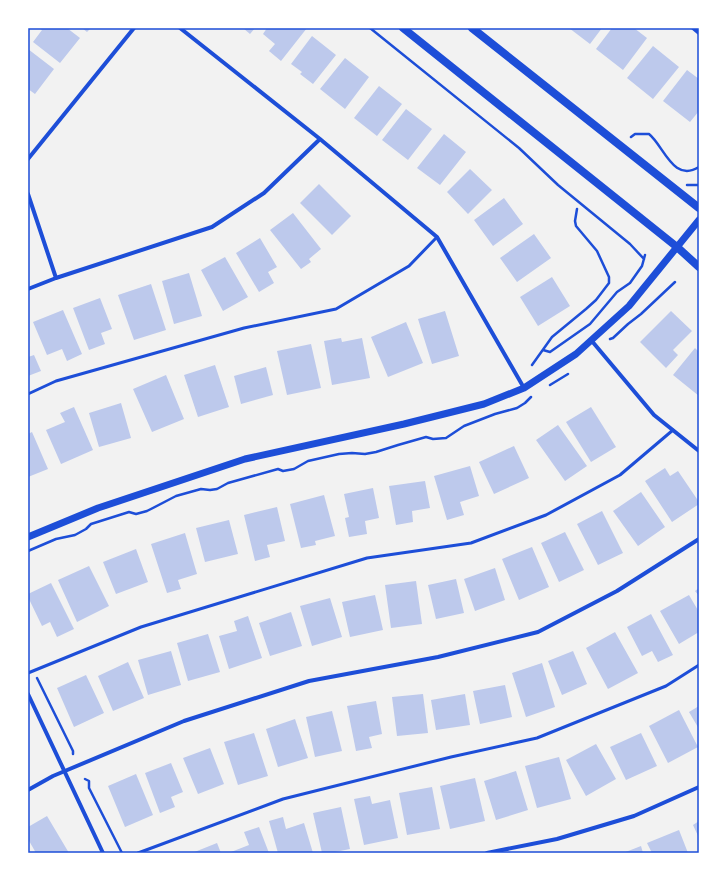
<svg xmlns="http://www.w3.org/2000/svg" width="727" height="881" viewBox="0 0 727 881" font-family="Arial,sans-serif">
	<rect width="100%" height="100%" fill="#f2f2f2"/>
	<path fill="#bdc9ec" d="M39 28H67L80 38 60 63 33 42 42 30Z
		M82 28H91L87 32Z
		M243 28H255L250 34Z
		M267 28H307L281 61 269 51 275 44 263 34Z
		M569 28H602L590 44Z
		M612 28H634L647 38 623 70 596 49Z
		M312 36 336 55 313 84 300 74 302 72 291 64Z
		M653 46 679 67 653 99 627 78Z
		M28 49 54 69 35 94 28 89Z
		M345 58 369 77 345 109 320 89Z
		M687 70 699 79V111L690 122 663 101Z
		M379 86 402 104 377 136 354 118Z
		M406 109 432 129 408 160 382 140Z
		M444 134 466 152 440 185 417 168Z
		M470 169 492 190 468 214 447 192Z
		M319 184 351 216 332 235 300 203Z
		M504 198 523 224 493 246 474 220Z
		M293 213 321 249 309 259 311 262 301 269 270 230Z
		M534 234 551 258 517 282 500 258Z
		M260 238 277 267 268 272 274 283 259 292 236 253Z
		M225 257 248 297 223 311 201 270Z
		M189 273 202 316 174 324 162 281Z
		M552 277 570 306 538 326 520 297Z
		M151 284 166 330 134 340 118 295Z
		M100 298 112 329 101 333 105 344 89 350 73 308Z
		M63 310 82 354 67 361 62 349 47 355 33 322Z
		M445 311 459 356 432 364 418 319Z
		M671 311 692 331 673 350 678 355 666 368 640 342Z
		M406 322 423 363 388 377 371 337Z
		M341 338 342 342 362 338 370 378 332 385 324 341Z
		M311 344 321 388 287 395 277 351Z
		M695 348 699 352V396L673 375Z
		M34 355 41 371 28 376V357Z
		M215 365 229 407 198 417 184 375Z
		M266 367 273 395 241 404 234 376Z
		M166 375 184 419 152 432 133 389Z
		M121 403 131 438 99 447 89 413Z
		M74 407 93 450 61 464 46 430 65 422 60 413Z
		M591 407 616 447 591 462 566 422Z
		M558 425 587 466 565 481 536 440Z
		M32 432 48 469 28 477V434Z
		M514 446 529 478 494 494 479 462Z
		M470 466 479 496 460 502 464 515 447 520 434 476Z
		M665 468 670 476 678 471 699 502V504L672 522 645 481Z
		M425 481 430 508 412 511 413 522 396 525 389 486Z
		M373 488 379 518 365 521 367 534 349 537 345 518 349 517 344 494Z
		M641 492 665 527 638 546 613 511Z
		M324 495 335 536 315 541 316 545 301 548 290 504Z
		M277 507 285 541 267 545 270 557 255 561 244 515Z
		M602 511 623 553 598 565 577 524Z
		M229 520 238 554 205 562 196 528Z
		M565 532 584 570 559 582 541 543Z
		M185 533 197 574 178 580 181 589 167 593 151 544Z
		M532 547 549 587 519 600 502 559Z
		M136 549 148 582 116 594 103 562Z
		M89 566 109 606 77 622 58 580Z
		M495 568 505 600 475 611 464 579Z
		M456 579 464 613 436 619 428 585Z
		M416 581 422 624 391 628 385 585Z
		M51 583 74 629 57 637 50 622 42 626 28 597V594Z
		M699 588V596L695 591Z
		M375 595 383 630 350 637 342 602Z
		M689 595 699 612V632L679 644 660 611Z
		M330 598 342 637 312 646 300 606Z
		M291 612 302 646 270 656 259 623Z
		M651 614 673 655 658 662 652 651 642 656 627 627Z
		M248 616 262 658 229 669 219 636 237 631 234 621Z
		M615 632 638 673 608 689 586 648Z
		M208 634 220 672 188 681 177 643Z
		M171 651 181 685 148 695 138 660Z
		M573 651 587 684 562 695 548 661Z
		M128 662 144 698 113 711 98 676Z
		M542 663 555 707 526 717 512 673Z
		M86 675 104 713 74 727 57 688Z
		M505 685 512 717 480 724 473 691Z
		M423 694 428 733 397 736 392 697Z
		M465 694 470 725 436 730 431 700Z
		M376 701 382 734 369 737 372 748 356 751 347 706Z
		M699 706V729L689 712Z
		M679 710 698 747 668 763 649 726Z
		M332 711 342 751 315 757 306 717Z
		M295 719 308 758 278 767 266 729Z
		M254 733 268 776 238 785 224 742Z
		M641 733 657 766 626 780 610 747Z
		M596 744 616 779 586 796 566 760Z
		M210 748 224 784 198 794 183 758Z
		M559 757 571 799 537 808 525 766Z
		M171 763 183 792 171 797 175 807 160 813 145 773Z
		M516 771 528 810 496 820 484 781Z
		M136 774 153 815 125 827 108 786Z
		M475 778 485 821 450 829 440 786Z
		M432 787 440 829 407 835 399 793Z
		M370 796 372 804 390 800 398 838 364 845 354 799Z
		M341 807 350 849 330 853H322L313 813Z
		M47 816 69 853H36L28 839V827Z
		M283 817 286 829 304 823 313 853H278L269 821Z
		M699 821V838L693 825Z
		M259 827 269 853H231V852L249 845 244 832Z
		M679 830 688 853H652L647 843Z
		M217 843 221 853H192Z
		M641 846 643 853H623Z"/>
	<g fill="none" stroke-linecap="round" stroke-linejoin="round">
		<path stroke="#1d4ed8" stroke-width="2.5" d="M370 28 519 148 558 185 630 244 644 259
			M631 137 635 134H649C664 146 673 183 699 167
			M687 185H699
			M610 339 613 338 628 324 641 314 675 282
			M543 350 550 352 590 324 617 292 630 283 642 266 645 255
			M532 365 552 337 586 309 596 300 609 283V277L597 251 576 226 575 221 577 209
			M550 385 568 374
			M28 551 56 539 75 535 86 529 91 524 129 512 136 514 147 511 176 496 201 489 210 490 217 489 228 483 278 469 283 471 294 469 308 461 339 454 352 453 365 454 376 452 398 445 426 437 433 439 446 438 464 426 495 414 517 408 525 403 531 397
			M37 678 73 751V754
			M85 779 89 781V788L122 853"/>
		<path stroke="#1d4ed8" stroke-width="3" d="M28 394 56 381 244 328 336 309 409 266 437 237
			M28 673 141 627 367 558 471 543 546 515 620 475 673 430
			M138 853 283 799 451 757 537 738 666 686 699 665"/>
		<path stroke="#1d4ed8" stroke-width="4" d="M180 28 320 139 437 237 524 388
			M693 28 699 33
			M28 159 134 28
			M28 194 56 278
			M28 289 56 278 212 227 264 193 320 139
			M591 340 654 415 699 451
			M28 694 103 853
			M28 790 53 776 184 721 309 681 438 657 538 632 617 591 699 539
			M487 853 557 839 634 816 699 787"/>
		<path stroke="#1d4ed8" stroke-width="7" d="M28 537 98 508 245 459 404 424 484 404 524 388 576 354 629 306 699 220"/>
		<path stroke="#1d4ed8" stroke-width="8" d="M403 28 677 247 699 267
			M472 28 699 208"/>
	</g>
	<rect width="727" height="881" fill="none" stroke="#ffffff" stroke-width="58"/>
	<rect x="29" y="29" width="669" height="823" fill="none" stroke="#1d4ed8" stroke-width="1.5"/>
</svg>
